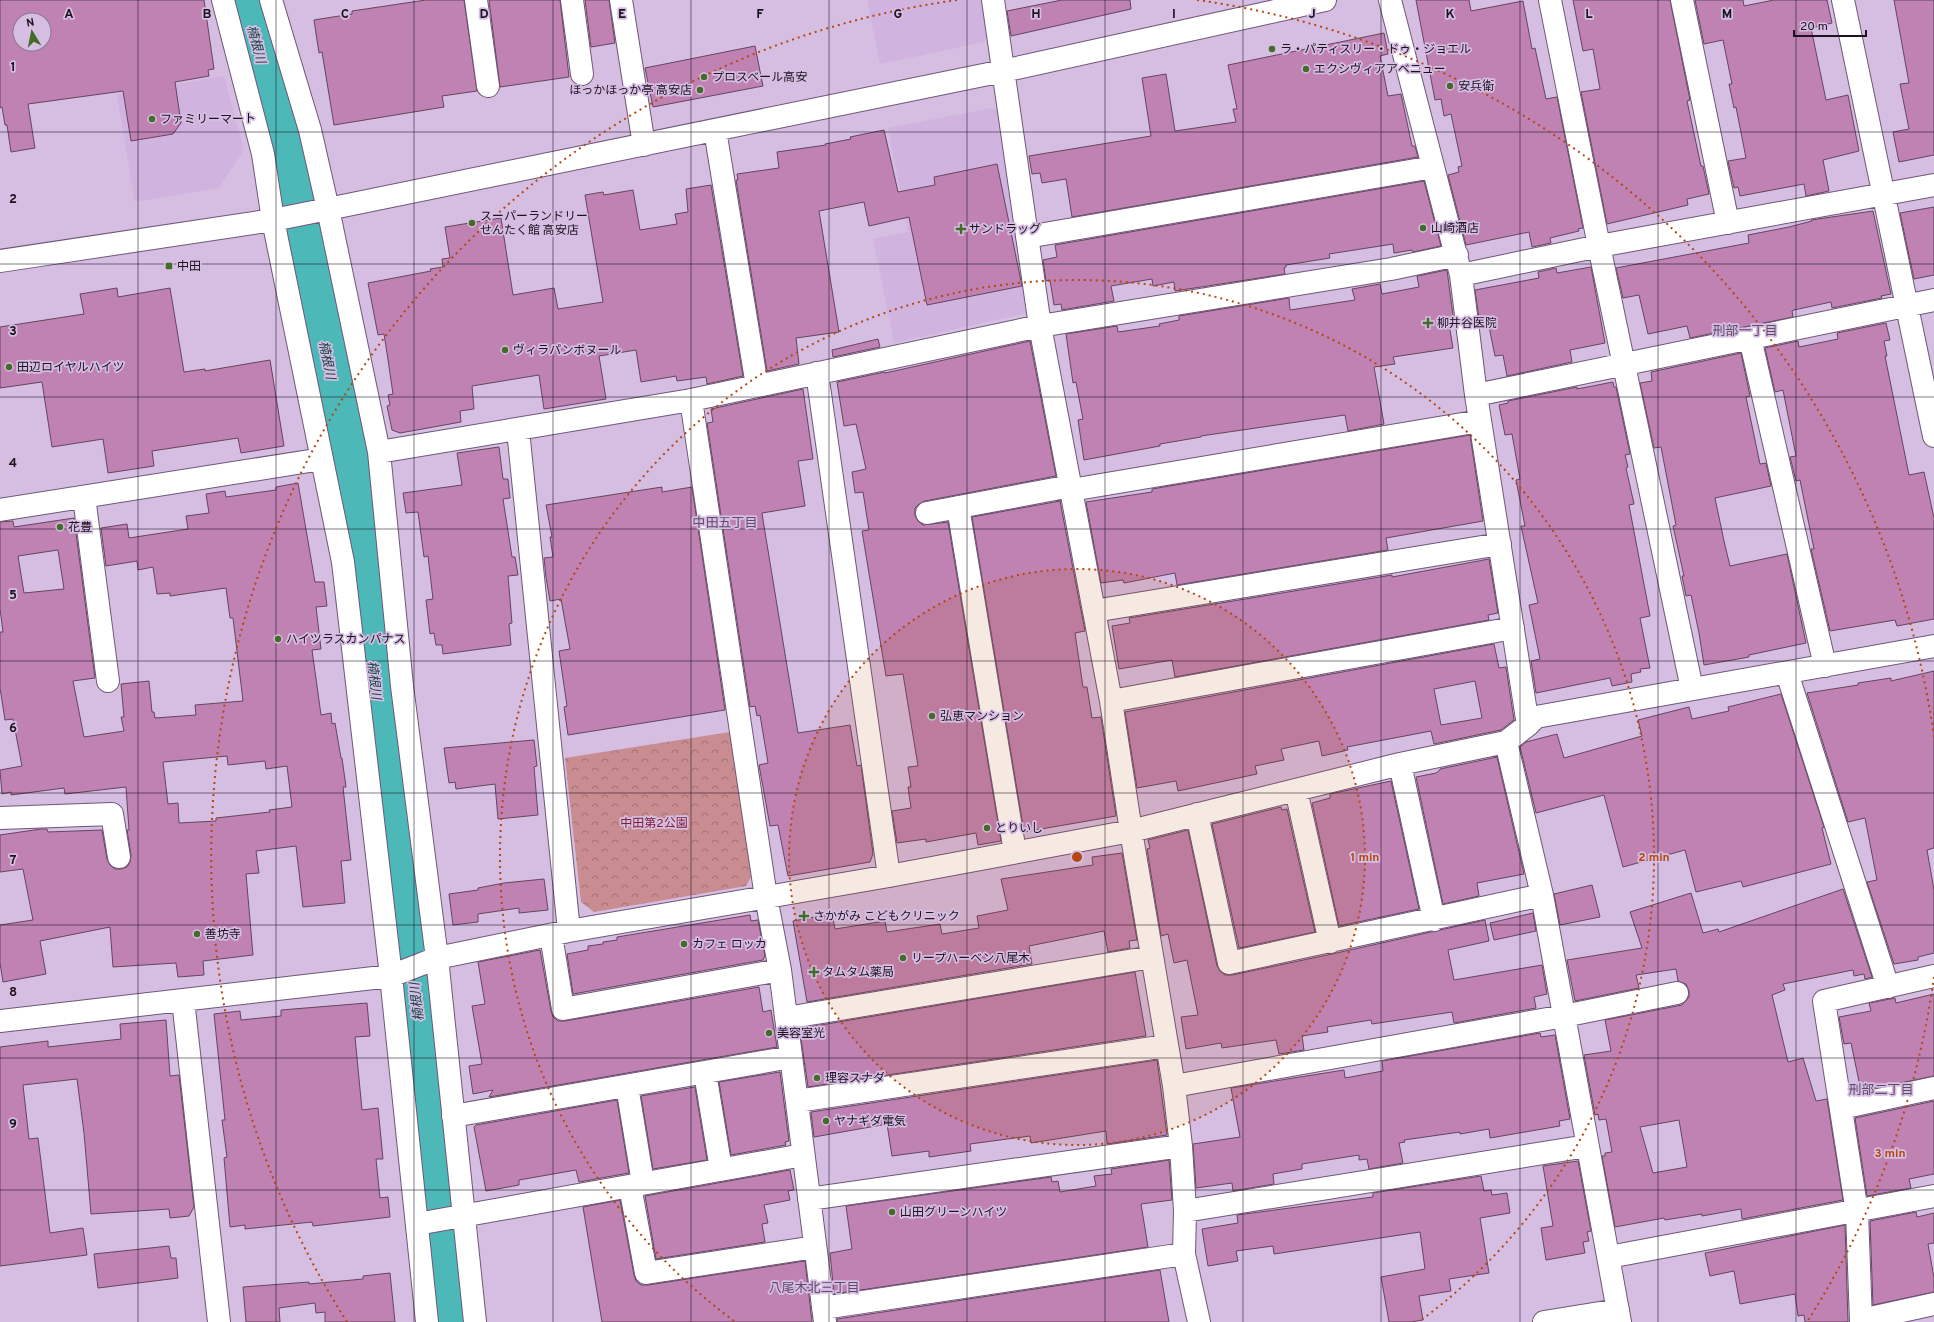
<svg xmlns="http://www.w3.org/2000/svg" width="1934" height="1322" viewBox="0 0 1934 1322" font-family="Overpass,'Noto Sans JP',sans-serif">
	<defs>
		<pattern id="forest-crowns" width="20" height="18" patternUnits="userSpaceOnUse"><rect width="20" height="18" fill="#c98c90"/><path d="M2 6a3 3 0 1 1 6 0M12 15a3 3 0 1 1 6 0" fill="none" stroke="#a27175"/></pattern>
	</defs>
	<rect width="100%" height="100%" fill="#d6bde2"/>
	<path fill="#d1b3df" d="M867 0H985L989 34 984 42 880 64Z
		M224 76 244 151 218 188 135 202 117 94Z
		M992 108 1002 113 1031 305 1026 313 894 343 873 239 908 232 888 128Z"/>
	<path fill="url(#forest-crowns)" d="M730 732 754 872 746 886 594 912 581 902 565 758Z"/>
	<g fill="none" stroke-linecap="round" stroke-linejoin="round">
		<path stroke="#4cb8b8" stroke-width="43" d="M246 0 291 173 348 457 361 553 406 932 417 999 442 1322"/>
	</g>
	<path fill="#bf82b2" stroke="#65455e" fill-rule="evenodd" d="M0 0H204L214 69 208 70 209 76 175 82 181 123 173 134 131 141 123 91 28 104 35 148 11 152 7 125H5L2 107 0 108ZM20 20H44V44H20Z
		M426 0H464L477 91 442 96 444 107 334 125 322 52 319 53 314 20 352 14V11Z
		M489 0H560L569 77 500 87Z
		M585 0H609L615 43 591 47Z
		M1062 0H1130L1131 9 1011 36 1007 11Z
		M1416 0H1469L1471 11 1523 1 1532 49 1535 48 1546 99 1557 97 1583 228 1578 229 1579 231 1550 238 1551 243 1532 247 1529 232 1466 245 1448 175 1459 172 1458 167 1462 166 1451 114 1444 116 1441 99 1435 100Z
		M1573 0H1670L1690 100 1687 101 1701 166H1703L1709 194 1687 199 1688 205 1607 224 1581 92 1600 89 1593 49 1583 51Z
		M1695 0H1743L1744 6 1774 0H1827L1832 23 1811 28 1826 100 1848 95 1859 151 1823 160 1829 191 1806 196 1804 184 1740 196 1738 187 1734 188 1728 161 1746 158 1736 107 1734 108 1729 84H1732L1723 40 1704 44Z
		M1894 0H1934V155L1899 162 1893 132 1909 129 1900 84 1909 83Z
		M1384 33 1388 54 1380 56 1388 96 1401 94 1412 146H1415L1418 157 1072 217 1066 179 1042 183 1040 173 1032 174 1029 156 1151 136 1142 78 1166 74 1175 131 1236 122 1233 109H1237L1228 65Z
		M755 46 763 86 653 107 645 68Z
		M884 130 898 192 935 185 934 177 997 164 1022 286 927 305 909 217 869 226 864 202 819 211 839 332 796 338 799 364 767 371 736 180H738L737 174 779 168 777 152 826 145 825 144 851 139 850 137Z
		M1424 181 1441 246 1413 252 1412 250 1394 253 1393 244 1329 254 1330 258 1286 265V267L1284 268 1285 274 1175 291 1174 282 1153 286 1152 279 1111 286 1114 301 1062 310 1061 304 1054 305 1050 280 1046 281 1043 260 1057 257 1055 245Z
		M711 185 743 376 707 384 706 377 677 381 676 376 641 382 636 350 599 356 606 399 544 409 539 375 472 386 474 409 460 411 461 422 400 433 392 430 387 406 390 405 388 395 393 394 387 353 384 334 378 335 368 283 431 271 430 269 443 267 442 259 450 258 445 227 501 218 513 295 554 288 558 309 603 302 585 195 603 192 604 195 633 190 640 230 677 224 675 214 688 212 686 189Z
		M1934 207V275L1914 279 1900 213Z
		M1873 211 1891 294 1881 296 1882 298 1832 308 1831 302 1794 310 1792 311 1793 317 1690 338 1687 326 1648 334 1639 295 1623 298 1616 268 1749 243 1748 235 1789 227 1812 221 1811 220Z
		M1591 267 1605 343 1570 350 1572 362 1507 376 1503 355 1495 356 1487 317 1479 318 1475 290 1539 278 1538 272 1556 268 1557 273Z
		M1447 270 1454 323 1449 324 1453 348 1393 357 1395 364 1374 367 1384 424 1348 431 1345 415 1201 436V437L1160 444V446L1084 460 1078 420 1083 419 1076 382 1073 383 1066 334 1117 326 1118 332 1160 326 1159 324 1179 320V316L1289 298 1290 310 1355 300 1352 289 1380 284 1382 294 1419 287 1417 276Z
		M117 288 118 297 170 288 184 372 205 369V371L270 360 284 446 241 453 238 438 152 451 154 466 108 473 103 439 52 447 42 382 0 388V327L84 314 80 294Z
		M1886 323 1890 340 1884 341 1887 356H1885L1909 475 1924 472 1934 518V619L1897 626 1895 620 1830 631 1811 549H1814L1800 480 1796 481 1790 457 1796 456 1783 390 1775 392 1765 348 1798 341 1799 347 1838 339 1837 333Z
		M878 339 880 347 833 357 832 350Z
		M1030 341 1056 476 925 501 919 504 915 508V515L918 521 923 525 948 522 1001 841 978 845 976 833 926 842V839L897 843 892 811 911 808 908 787H911L908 767 918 766 903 674 886 676 862 531 869 530 863 492 855 493 852 472 866 469 856 424 844 426 837 382 885 372V373Z
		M1741 353 1750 396 1746 397 1760 464 1766 463 1771 486 1715 498 1724 541 1730 566 1787 554 1806 643 1749 655V657L1704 665 1699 633 1691 595 1686 596 1682 576H1684L1673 526 1676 525 1661 447 1654 448 1640 383 1652 381 1651 372Z
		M1613 382 1614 387H1616L1630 454 1625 455 1628 467 1626 468 1634 504 1629 505 1650 616 1640 618 1650 668 1640 669 1641 672 1631 674 1632 682 1612 686 1610 678 1536 693 1531 661 1540 659 1529 605 1538 603 1521 526H1525L1516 480 1520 479 1512 434 1505 435 1499 405 1508 403V401L1577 387V389Z
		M803 389 813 459 798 461 805 506 762 513 764 526 798 733 850 725 857 766 861 765 873 854 870 862 788 876 778 825 770 826 759 765 768 763 760 715 757 716 755 706 750 707 707 423 713 422 711 409Z
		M1470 435 1483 521 1386 538 1388 550 1177 585 1175 573 1124 583 1123 580 1101 583 1086 502 1152 492V489Z
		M499 447 503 479H508L510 498 503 499 512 557H515L518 575 508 576 512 623 509 624 511 645 443 654 442 645H436L434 633 430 634 426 600 433 599 428 556 424 557 418 512 406 513 403 493 462 485 457 453Z
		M298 483 315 582H324L327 606 316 607 321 649 312 650 321 715 331 713 332 724 335 723 341 758H342L346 787H343L351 860 341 861 345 903 303 907 296 846 256 851 259 873 246 874 253 955 203 961 204 975 178 977 176 963 113 967 110 927 40 941 46 974 3 982 0 963V925L33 920 23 869 0 872V835L41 829H47L48 832 102 830 107 859 110 865 115 869H121L127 867 130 862 131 855 127 830H129L126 787 65 794 64 788 11 795V792L2 794 0 770 22 766 13 719 5 720 0 688V632H3L0 609V522L13 521 14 527 74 518 95 678 73 681 84 737 124 731 121 717H124L121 684 149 681 152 712H154L155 718 196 715 195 705 243 701 233 618H230L226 588 170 596V593L157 594 153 567 138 570 137 561 106 566 101 528 127 524 129 538 188 529 186 516 209 513 206 494 225 491 226 497 276 490V487ZM58 550 64 589 24 593 18 556ZM227 756 228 765 265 761 266 769 287 766 292 807 269 810 270 812 216 818V821L179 823 178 803 168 804 163 762Z
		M662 487V492L692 487 725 710 568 735 564 707 567 706 559 651 570 649 561 599 550 601 546 577 544 558 553 557 550 537H552L546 505Z
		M1060 501 1085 631 1075 633 1083 687H1087L1092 718 1101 717 1116 816 1024 832 972 517Z
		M1489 559 1498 613 1488 615 1489 620 1175 677 1172 660 1119 669 1112 626 1130 623 1129 618 1392 575V577Z
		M1494 644 1499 668 1506 667 1514 720 1501 730 1434 744 1431 731 1347 747 1348 750 1322 756 1319 741 1281 749 1284 760 1255 766 1257 774 1178 791 1176 781 1137 788 1125 712ZM1475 681 1482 718 1441 725 1434 689Z
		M1934 671V848L1927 850 1934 890V953L1918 957V960L1894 964 1867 882 1877 880 1865 818 1848 822 1807 693 1858 685V683L1891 678V681Z
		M1781 694 1824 827 1822 828 1831 864 1743 887 1741 881 1696 892 1685 850 1623 867 1604 795 1536 813 1520 747 1526 742 1557 734 1564 758 1642 736 1638 720 1689 707 1692 719 1729 711 1728 707Z
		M534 740 537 766 534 767 538 815 498 819 495 784 456 789 455 782 449 783 444 748Z
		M1497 757 1524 874 1477 883 1479 896 1443 904 1416 777 1436 773 1440 770V769Z
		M1391 781 1419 909 1339 926 1312 803 1330 798V794Z
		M1281 807 1282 810 1287 809 1315 932 1239 948 1212 824Z
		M1188 830 1217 966 1220 971 1225 975H1232L1332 954 1485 920 1489 941 1448 950 1454 980 1542 965 1547 994 1534 997 1536 1008 1454 1023 1452 1012 1372 1024 1371 1020 1327 1027 1328 1032 1302 1036 1304 1050 1279 1054 1276 1040 1222 1048 1221 1043 1186 1049 1181 1017 1198 1015 1187 960 1174 963 1168 934 1161 936 1147 849 1150 848 1148 840Z
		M1122 853 1137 940 1129 941 1130 948 1108 952 1104 931 1029 946 1032 964 807 1002 793 921 832 914 835 929 885 921 887 932 940 924 942 934 979 928 977 916 1008 910 1001 879 1093 865 1092 857Z
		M544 879 548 910 519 913V908L478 914V922L453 925 449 894 478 890V888L504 883Z
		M1592 885 1600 917 1560 925 1554 894Z
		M1843 889 1872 977 1865 979 1864 974 1854 976 1853 970 1783 984 1785 990 1772 995 1788 1062 1803 1058 1816 1101 1827 1099 1843 1200 1742 1219 1741 1209 1702 1216V1214L1665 1220 1664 1218 1615 1227 1602 1156H1605V1153L1612 1152 1606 1119 1599 1120 1598 1114 1595 1115 1584 1055 1611 1051 1605 1020 1682 1005 1689 997V991L1686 984 1678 981 1676 969 1636 975 1639 988 1575 1001 1567 960 1642 948 1630 912 1691 893 1703 933 1718 929 1719 932ZM1679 1120 1687 1167 1653 1173 1640 1127Z
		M1533 913 1536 931 1494 940 1490 923Z
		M750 915 751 921 758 920 765 956 763 960 573 994 567 954 588 950V946L603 944V942L617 940V937Z
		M540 950 551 1011 553 1017 558 1021H565L759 987 763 1012 771 1010 777 1047 489 1097 493 1090 473 1094 469 1066 482 1064 472 1006 485 1004 478 962Z
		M1135 972 1146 1036 808 1087 800 1032 803 1028Z
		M1934 994V1076L1861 1091 1851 1043 1844 1044 1839 1017 1871 1011 1869 1003 1895 998 1896 1003Z
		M367 1003 370 1036 355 1037 362 1110 378 1108 383 1159H376L380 1198 388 1197 390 1217 313 1226 312 1222 245 1229V1225L230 1227 224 1158 227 1157 222 1120H225L223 1101 214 1014 240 1011 241 1020 281 1016V1010Z
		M166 1020 170 1076 179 1075 194 1207 189 1216 170 1218 169 1209 91 1214 84 1133 77 1079 23 1085 29 1139 38 1138 50 1233 83 1228 87 1255 0 1266V1047L48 1041V1047L121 1039 120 1024Z
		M1540 1033 1541 1037 1555 1035 1570 1119 1559 1121 1560 1126 1490 1138 1489 1129 1460 1134V1132L1404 1140 1405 1142 1399 1143 1403 1163 1369 1169 1367 1159 1359 1160V1155L1302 1164V1169L1273 1174 1274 1184 1233 1191 1232 1183 1196 1188 1193 1144 1240 1137 1231 1088 1344 1070 1345 1078 1383 1071 1382 1061Z
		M1157 1060 1167 1135 1107 1144 1106 1131 1031 1143 1030 1136 970 1144 971 1151 929 1157V1151L892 1156 887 1124 814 1137 811 1112Z
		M780 1072 789 1141 785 1142 786 1145 731 1155 719 1082Z
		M695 1087 707 1160 653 1169 641 1096Z
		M617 1100 629 1173 579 1182 576 1170 519 1180V1185L486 1191 474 1127 476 1125Z
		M1934 1101V1174L1909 1179 1911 1188 1867 1196 1855 1118Z
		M1169 1160 1172 1200 1141 1204 1148 1247 834 1294 830 1253 852 1249 846 1206 1051 1177 1052 1182 1058 1181 1060 1192 1096 1186 1094 1176 1112 1174 1111 1169Z
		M1578 1161 1591 1231 1587 1232 1589 1241 1583 1242 1585 1253 1546 1260 1541 1228 1553 1226 1543 1166Z
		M790 1170 794 1190 788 1191 790 1200 764 1205 768 1223 762 1224 765 1242 656 1259 645 1196Z
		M1481 1176 1484 1191 1491 1190 1492 1195 1507 1193 1510 1213 1480 1218 1489 1273 1449 1279 1451 1291 1419 1296 1423 1320 1411 1322H1389L1381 1277 1425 1269 1420 1232 1274 1254 1273 1246 1236 1251 1238 1261 1208 1266 1202 1229 1238 1223 1237 1215 1373 1197V1193Z
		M620 1200 634 1275 636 1281 641 1285H648L805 1261 812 1322H602L583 1207Z
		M1916 1212 1917 1217 1934 1213V1243L1928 1244 1934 1278V1292L1873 1305 1870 1221Z
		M1845 1225 1848 1322H1805L1804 1315 1798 1316 1795 1294 1740 1304 1734 1271 1710 1276 1705 1253Z
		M169 1246 171 1258H176L178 1278 98 1288 94 1254Z
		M1160 1270 1169 1322H837V1319Z
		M390 1273 395 1322H325V1312L316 1313 315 1303 279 1308 280 1322H246L243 1287 309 1282V1284L363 1279V1276Z"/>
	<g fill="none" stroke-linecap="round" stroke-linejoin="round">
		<g stroke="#6e5778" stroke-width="24">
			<path id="minor" d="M223 0 263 154 273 220 343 562 391 976 427 1322
				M271 0 310 130 328 209 379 452 402 686 437 958 475 1322
				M476 0 488 86
				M572 0 582 74
				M621 0 644 145
				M993 0 1040 326 1111 701 1131 831 1174 1086 1181 1146 1185 1211 1184 1254 1199 1322
				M1390 0 1461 275 1476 395 1528 725
				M1550 0 1599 246 1692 689
				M1682 0 1728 223
				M1843 0 1934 436
				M715 130 757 386
				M1027 237 1433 167
				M0 261 273 220 328 209 1003 71 1325 0
				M1461 275 1599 246 1934 185
				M1750 338 1825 666
				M817 373 889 876
				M1476 395 1934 300
				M691 400 766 897 780 970 825 1322
				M518 430 569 931
				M379 452 691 400 1040 326 1391 269 1457 255
				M1071 490 1480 421
				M84 497 108 681
				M958 507 1015 852
				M0 510 322 459
				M927 513 1071 486
				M1094 611 1500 544
				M1787 673 1888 987
				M1111 701 1513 628
				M1506 742 1542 895 1620 1322
				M1400 764 1434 920
				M1296 790 1330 942
				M1197 814 1229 963 1542 895
				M0 818 112 814 119 857
				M551 935 563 1009 780 970
				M183 1000 219 1322
				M786 1018 1152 957
				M0 1021 391 976 437 958 569 931 889 876 1131 831 1400 764 1506 742 1528 725 1536 717 1934 646
				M705 1073 721 1169
				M627 1086 643 1183
				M1174 1086 1564 1016 1677 993
				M797 1101 1166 1046
				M1841 1108 1934 1088
				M453 1116 791 1057
				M630 1186 646 1273 815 1247
				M809 1199 1181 1146
				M1185 1211 1587 1146
				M417 1224 803 1155
				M1609 1257 1934 1196
				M823 1308 1184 1254
				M1861 1320 1934 1304
				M1544 1322 1618 1310
				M1861 1322 1857 1212 1824 1001 1934 976"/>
		</g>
		<use href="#minor" stroke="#fff" stroke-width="22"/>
	</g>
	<path fill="none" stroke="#1c1220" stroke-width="1" stroke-opacity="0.55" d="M138 0V1322M276 0V1322M414 0V1322M553 0V1322M691 0V1322M829 0V1322M967 0V1322M1105 0V1322M1243 0V1322M1381 0V1322M1520 0V1322M1658 0V1322M1796 0V1322M0 132H1934M0 264H1934M0 397H1934M0 529H1934M0 661H1934M0 793H1934M0 925H1934M0 1058H1934M0 1190H1934"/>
	<circle cx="1077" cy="857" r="288" fill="#b54711" fill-opacity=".12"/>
	<g fill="none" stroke="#b54711" stroke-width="2" stroke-dasharray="2 4">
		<circle cx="1077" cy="857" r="288"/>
		<path d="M734 1321A577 577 0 1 1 1420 1321"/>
		<path d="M1934 977A865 865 0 0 1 1807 1322M347 1322A865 865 0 0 1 957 0M1197 0A865 865 0 0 1 1934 737"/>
	</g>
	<g fill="#436c28" stroke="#d6bde2" stroke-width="1.5">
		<circle cx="1272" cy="49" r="4"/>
		<circle cx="1306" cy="69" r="4"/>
		<circle cx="704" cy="77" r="4"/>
		<circle cx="1450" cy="86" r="4"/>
		<circle cx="700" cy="90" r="4"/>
		<circle cx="152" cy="119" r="4"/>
		<circle cx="472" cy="223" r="4"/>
		<circle cx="1423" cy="228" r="4"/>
		<path d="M959 223h4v4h4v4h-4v4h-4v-4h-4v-4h4z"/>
		<rect x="165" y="262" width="8" height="8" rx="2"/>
		<path d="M1426 317h4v4h4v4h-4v4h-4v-4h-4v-4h4z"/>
		<circle cx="505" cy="350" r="4"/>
		<circle cx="9" cy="367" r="4"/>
		<circle cx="60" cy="527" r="4"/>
		<circle cx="278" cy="639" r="4"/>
		<circle cx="932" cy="716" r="4"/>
		<circle cx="987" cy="828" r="4"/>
		<path d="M802 910h4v4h4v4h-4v4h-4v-4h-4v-4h4z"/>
		<circle cx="197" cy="934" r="4"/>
		<circle cx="684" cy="944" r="4"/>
		<circle cx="903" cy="958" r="4"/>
		<path d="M812 966h4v4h4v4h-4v4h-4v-4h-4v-4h4z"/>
		<circle cx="769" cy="1033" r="4"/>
		<circle cx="817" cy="1078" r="4"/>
		<circle cx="826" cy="1121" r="4"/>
		<circle cx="892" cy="1212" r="4"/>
	</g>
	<g text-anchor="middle" stroke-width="3.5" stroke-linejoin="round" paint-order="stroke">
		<g font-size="12" fill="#1c1220" stroke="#d6bde2" text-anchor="start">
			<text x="1280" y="53">ラ・パティスリー・ドゥ・ジョエル</text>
			<text x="1314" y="73">エクシヴィアアベニュー</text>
			<text x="712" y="81">プロスベール高安</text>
			<text x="1458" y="90">安兵衛</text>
			<text x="692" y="94" text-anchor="end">ほっかほっか亭 高安店</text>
			<text x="160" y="123">ファミリーマート</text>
			<text x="480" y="220">スーパーランドリー<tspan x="480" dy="14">せんたく館 高安店</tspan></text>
			<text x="1431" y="232">山崎酒店</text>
			<text x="969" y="233">サンドラッグ</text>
			<text x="177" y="270">中田</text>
			<text x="1437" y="327">柳井谷医院</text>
			<text x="513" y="354">ヴィラパンボヌール</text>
			<text x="17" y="371">田辺ロイヤルハイツ</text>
			<text x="68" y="531">花豊</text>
			<text x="286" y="643">ハイツラスカンパナス</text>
			<text x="940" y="720">弘恵マンション</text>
			<text x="995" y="832">とりいし</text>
			<text x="813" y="920">さかがみ こどもクリニック</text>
			<text x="205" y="938">善坊寺</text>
			<text x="692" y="948">カフェ ロッカ</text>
			<text x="911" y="962">リープハーベン八尾木</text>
			<text x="822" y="976">タムタム薬局</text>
			<text x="777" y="1037">美容室光</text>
			<text x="825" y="1082">理容スナダ</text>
			<text x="834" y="1125">ヤナギダ電気</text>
			<text x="900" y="1216">山田グリーンハイツ</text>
		</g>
		<g font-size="12" fill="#7e2031" stroke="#d6bde2">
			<text x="654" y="827">中田第2公園</text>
		</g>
		<g font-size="13" font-style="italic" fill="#164646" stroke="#d6bde2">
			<text transform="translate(257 44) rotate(75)" y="5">楠根川</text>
			<text transform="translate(328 360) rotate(79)" y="5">楠根川</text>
			<text transform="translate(375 680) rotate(83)" y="5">楠根川</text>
			<text transform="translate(416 1002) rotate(-97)" y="5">楠根川</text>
		</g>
		<g font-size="13" fill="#604a6a" stroke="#d6bde2">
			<text x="1745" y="335">刑部一丁目</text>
			<text x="725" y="527">中田五丁目</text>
			<text x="1881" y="1094">刑部二丁目</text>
			<text x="814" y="1292">八尾木北三丁目</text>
		</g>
	</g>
	<g font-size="13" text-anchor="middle" font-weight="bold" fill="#1c1220" stroke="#d6bde2" stroke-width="3.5" stroke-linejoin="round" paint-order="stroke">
		<text x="69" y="18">A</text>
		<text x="207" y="18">B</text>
		<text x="345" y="18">C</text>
		<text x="484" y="18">D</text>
		<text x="622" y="18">E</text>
		<text x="760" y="18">F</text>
		<text x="898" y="18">G</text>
		<text x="1036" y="18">H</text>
		<text x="1174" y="18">I</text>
		<text x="1312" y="18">J</text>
		<text x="1450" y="18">K</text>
		<text x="1589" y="18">L</text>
		<text x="1727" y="18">M</text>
		<text x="13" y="71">1</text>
		<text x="13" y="203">2</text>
		<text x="13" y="335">3</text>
		<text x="13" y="467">4</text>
		<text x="13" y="599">5</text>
		<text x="13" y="732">6</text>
		<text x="13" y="864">7</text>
		<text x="13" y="996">8</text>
		<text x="13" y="1128">9</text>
	</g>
	<circle cx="1077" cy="857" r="6" fill="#b54711" stroke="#d6bde2" stroke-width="2"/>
	<g font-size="12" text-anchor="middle" font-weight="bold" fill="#b54711" stroke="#d6bde2" stroke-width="3.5" stroke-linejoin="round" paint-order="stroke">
		<text x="1365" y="861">1 min</text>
		<text x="1654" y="861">2 min</text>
		<text x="1890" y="1157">3 min</text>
	</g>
	<g transform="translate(32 32) rotate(350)"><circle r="19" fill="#d6bde2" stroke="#8c7994"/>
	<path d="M0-3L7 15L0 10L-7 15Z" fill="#436c28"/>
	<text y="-6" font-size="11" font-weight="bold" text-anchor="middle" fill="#1c1220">N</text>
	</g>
	<path d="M1794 30v6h72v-6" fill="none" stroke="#1c1220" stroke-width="2"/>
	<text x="1800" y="30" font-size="12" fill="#1c1220" stroke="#d6bde2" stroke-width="3" paint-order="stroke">20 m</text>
</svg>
